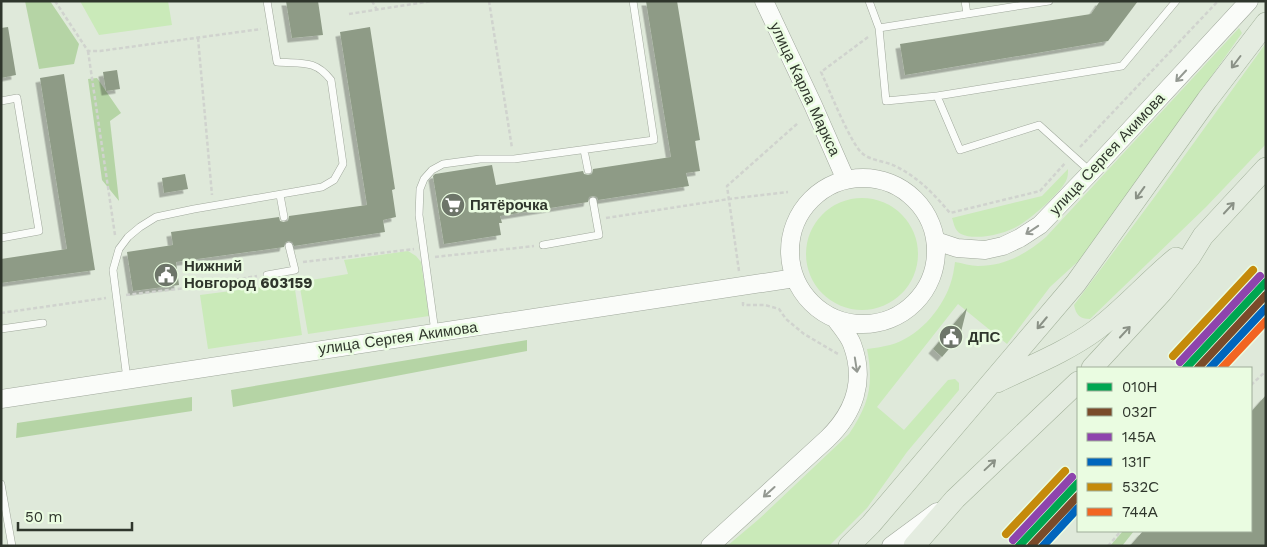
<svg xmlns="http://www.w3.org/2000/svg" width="1267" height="547" viewBox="0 0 1267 547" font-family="'Work Sans',sans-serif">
	<defs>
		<filter id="shadow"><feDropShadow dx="-4.5" dy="4.5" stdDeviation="0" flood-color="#0004"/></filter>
	</defs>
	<rect width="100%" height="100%" fill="#dfe9da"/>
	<path fill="#caeab9" d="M80 1H168L172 25 99 35Z
		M1239 28 1242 33 1085 255 1050 287 1007 344 958 304 877 407 904 430 948 380 955 379 959 383V390L907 452 867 508 829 546H727L759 519 849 434C869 404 874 385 867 349 874 348 882 347 890 345 917 338 941 311 950 285 953 277 954 269 955 262 962 263 971 266 978 266 1005 266 1026 254 1046 237Z
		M1266 43V144L1206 207 1090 319C1080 319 1076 315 1074 305L1159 191Z
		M1068 169C1068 173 1068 177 1066 181 1059 194 1031 219 1018 226 1005 234 975 241 961 234 955 231 954 224 952 218L1042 196Z
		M806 254a56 56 0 1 1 112 0a56 56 0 1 1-112 0Z
		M408 251 416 256 421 262 429 316 308 334 299 282 348 274 344 260Z
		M294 283 302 335 208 349 200 295Z"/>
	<path fill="#b5d4a5" d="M25 1H50L79 44 74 64 39 69Z
		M97 78 121 113 110 121 119 201 102 180 88 79Z
		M527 340V351L233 407 231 390Z
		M192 397V411L16 438 17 423Z
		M1123 531H1134L1122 546H1110Z"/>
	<path fill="#8e9b86" filter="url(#shadow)" d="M286 1H318L323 35 292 38Z
		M646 1H677L700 140 695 141 700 171 686 173 689 186 598 200 597 197 593 196 589 197 588 202 500 216 502 223H499L501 235 444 244 433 176 435 174 492 165 496 185 583 171 584 174 589 175 592 174 593 169 671 157Z
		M1100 1H1138L1108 41 905 75 900 44 1091 14Z
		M8 27 16 75 1 78V28Z
		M370 27 395 189 392 190 396 217 383 220 385 232 294 246 292 242 288 241 285 243 284 247 176 262 179 285 133 291 127 252 173 245 171 232 279 217 280 221 284 222 288 221 289 216 367 205 340 32Z
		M117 70 120 89 106 91 103 72Z
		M64 74 95 270 1 283V259L67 249 40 78Z
		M185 174 188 189 164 193 162 178Z
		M967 308 960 336 942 357 933 349Z
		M1266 395V546H1130L1143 531H1251V412Z"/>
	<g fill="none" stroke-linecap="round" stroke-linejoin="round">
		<g stroke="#a0a89c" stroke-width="8">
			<path id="service" d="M869 1 879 28 886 101 937 96 960 150 1039 125 1091 172
				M965 1 967 14 1049 1
				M879 28 967 14
				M937 96 1122 66 1176 1
				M1 101 17 98 39 231 1 238
				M584 150 588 170
				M280 195 284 217
				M543 245 599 235 593 201
				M267 275 295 270 289 246
				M1 329 43 323
				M435 332 419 215 420 189 424 179 432 170 443 164 480 159H514L654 140 633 1
				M127 379 113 270 119 249 128 237 140 227 156 217 194 209 322 187 334 180 343 164 331 80C315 59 301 64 277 62L267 1
				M1 484 12 546"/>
		</g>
		<g stroke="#a0a89c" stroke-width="19">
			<path id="tertiary" d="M764 1 813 105 845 178
				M790 251a73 73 0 1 1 146 0a73 73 0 1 1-146 0Z
				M936 241 957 248 985 250 1003 246 1020 238 1040 225 1091 172 1249 1
				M1 399 795 278
				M710 546 827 439C854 413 866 381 852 344 849 336 842 328 837 321
				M891 546 937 512"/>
		</g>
		<g stroke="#a2b19a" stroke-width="22">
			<path id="primary" d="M1092 368 1162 292 1190 257 1203 236 1266 168
				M997 382C1030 366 1066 352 1096 330 1125 308 1148 281 1176 258
				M849 546 871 524 1076 283 1207 100 1266 23
				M914 546 955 499 1078 382"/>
		</g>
		<path stroke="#d0d3ce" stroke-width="2.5" stroke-dasharray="4 2.5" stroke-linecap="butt" d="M55 1 88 51H100L261 29
			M372 1 377 10
			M489 1 512 148
			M349 14 432 1
			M868 37 821 72C829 89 851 145 863 154 872 161 885 161 895 166 918 177 934 194 950 213L1040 191 1066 162
			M198 38 212 195
			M88 51 115 235
			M1080 147 1218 1
			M606 218 729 199 788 192
			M435 257 534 246
			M303 262 414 249
			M739 271 727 186 798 123
			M126 295 187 288 257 276
			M743 302V305H765L779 309 786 319 804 334 838 354
			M1 313 106 298
			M1251 385 1266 371
			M1108 546 1121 531"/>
		<use href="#service" stroke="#fafcf9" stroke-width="7"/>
		<use href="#tertiary" stroke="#fafcf9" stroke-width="18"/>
		<use href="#primary" stroke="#e4ece0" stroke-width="21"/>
		<g stroke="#eafce1" stroke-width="11">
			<path id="rail-1" d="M1186 368 1266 282
				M1019 546 1078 483"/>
		</g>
		<g stroke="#eafce1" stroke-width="11">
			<path id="rail-2" d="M1198 368 1266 295
				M1031 546 1078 496"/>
		</g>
		<g stroke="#eafce1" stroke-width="11">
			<path id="rail-3" d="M1180 362 1260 276
				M1013 540 1072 477"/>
		</g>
		<g stroke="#eafce1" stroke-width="11">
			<path id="rail-4" d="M1210 368 1266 308
				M1043 546 1078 508"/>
		</g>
		<g stroke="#eafce1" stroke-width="11">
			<path id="rail-5" d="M1173 356 1253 270
				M1006 534 1065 471"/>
		</g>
		<g stroke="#eafce1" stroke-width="11">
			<path id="rail-6" d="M1222 368 1266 321"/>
		</g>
		<use href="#rail-1" stroke="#00a651" stroke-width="8"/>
		<use href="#rail-2" stroke="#7a4b2a" stroke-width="8"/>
		<use href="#rail-3" stroke="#8e44ad" stroke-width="8"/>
		<use href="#rail-4" stroke="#0065bd" stroke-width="8"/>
		<use href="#rail-5" stroke="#c58a0b" stroke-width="8"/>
		<use href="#rail-6" stroke="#f26522" stroke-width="8"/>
	</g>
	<defs><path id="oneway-shaft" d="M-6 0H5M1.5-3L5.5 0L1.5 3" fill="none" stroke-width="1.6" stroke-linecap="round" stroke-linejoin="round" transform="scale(1.25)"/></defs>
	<g stroke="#8a9186">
		<use href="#oneway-shaft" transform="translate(1236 62) rotate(127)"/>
		<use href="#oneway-shaft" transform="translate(1140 193) rotate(126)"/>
		<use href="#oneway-shaft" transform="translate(1229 208) rotate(-47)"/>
		<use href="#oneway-shaft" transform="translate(1042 323) rotate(130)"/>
		<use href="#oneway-shaft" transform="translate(1125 332) rotate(-47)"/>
		<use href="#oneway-shaft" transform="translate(990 465) rotate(-43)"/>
	</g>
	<g stroke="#949992">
		<use href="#oneway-shaft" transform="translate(1181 76) rotate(133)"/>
		<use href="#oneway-shaft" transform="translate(1032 230) rotate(146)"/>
		<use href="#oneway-shaft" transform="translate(856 365) rotate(81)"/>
		<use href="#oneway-shaft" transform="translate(769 492) rotate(138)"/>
	</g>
	<defs>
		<g id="supermarket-disc" transform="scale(1.25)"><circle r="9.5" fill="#6d7569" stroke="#eafce1"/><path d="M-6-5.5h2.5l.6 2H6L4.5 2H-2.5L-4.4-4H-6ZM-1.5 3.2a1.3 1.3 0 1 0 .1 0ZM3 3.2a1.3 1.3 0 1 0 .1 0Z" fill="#fff"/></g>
		<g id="civic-disc" transform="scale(1.25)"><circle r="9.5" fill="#6d7569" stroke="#eafce1"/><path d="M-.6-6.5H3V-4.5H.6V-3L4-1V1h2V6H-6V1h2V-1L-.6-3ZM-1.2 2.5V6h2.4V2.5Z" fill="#fff"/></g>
	</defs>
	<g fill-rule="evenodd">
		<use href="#supermarket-disc" x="453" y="205"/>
		<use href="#civic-disc" x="166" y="275"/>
		<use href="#civic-disc" x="951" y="337"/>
	</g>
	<g text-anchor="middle" stroke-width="5" stroke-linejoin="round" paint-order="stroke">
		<g font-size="15" fill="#2f362c" stroke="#eafce1">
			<text transform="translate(805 89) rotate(65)" y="5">улица Карла Маркса</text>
			<text transform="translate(1107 154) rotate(-47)" y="5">улица Сергея Акимова</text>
			<text transform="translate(398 338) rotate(-8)" y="5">улица Сергея Акимова</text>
		</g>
		<g font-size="15" font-weight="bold" fill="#2f362c" stroke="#eafce1" text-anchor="start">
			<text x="470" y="210">Пятёрочка</text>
			<text x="184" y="271">Нижний<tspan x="184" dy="17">Новгород 603159</tspan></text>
			<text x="968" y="342">ДПС</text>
		</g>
	</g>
	<rect width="1267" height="547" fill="none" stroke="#2f362c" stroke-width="5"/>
	<rect x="1077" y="367" width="175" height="165" fill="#eafce1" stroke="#9fad99"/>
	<rect x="1087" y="383" width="25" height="8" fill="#00a651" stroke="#9fad99"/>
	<text x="1122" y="392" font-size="15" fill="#2f362c">010Н</text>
	<rect x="1087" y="408" width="25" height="8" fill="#7a4b2a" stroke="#9fad99"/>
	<text x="1122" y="417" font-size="15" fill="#2f362c">032Г</text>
	<rect x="1087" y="433" width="25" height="8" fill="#8e44ad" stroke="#9fad99"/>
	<text x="1122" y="442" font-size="15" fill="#2f362c">145А</text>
	<rect x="1087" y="458" width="25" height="8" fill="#0065bd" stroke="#9fad99"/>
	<text x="1122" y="467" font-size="15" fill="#2f362c">131Г</text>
	<rect x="1087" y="483" width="25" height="8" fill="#c58a0b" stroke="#9fad99"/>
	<text x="1122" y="492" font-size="15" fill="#2f362c">532С</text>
	<rect x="1087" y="508" width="25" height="8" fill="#f26522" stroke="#9fad99"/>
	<text x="1122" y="517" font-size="15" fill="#2f362c">744А</text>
	<path d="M18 522v8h114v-8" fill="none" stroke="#2f362c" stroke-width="2.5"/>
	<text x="25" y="522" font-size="15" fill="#2f362c" stroke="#eafce1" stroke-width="4" paint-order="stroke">50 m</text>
</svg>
